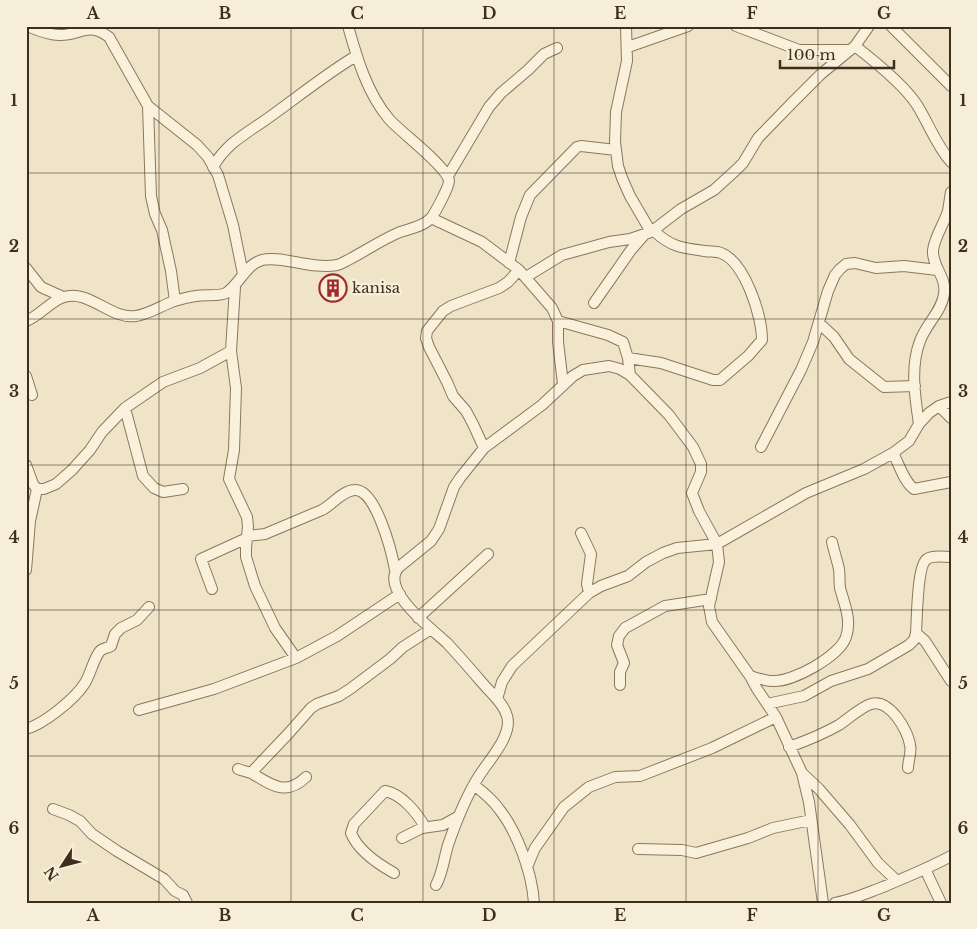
<svg xmlns="http://www.w3.org/2000/svg" width="977" height="929" viewBox="0 0 977 929" font-family="'Libre Baskerville',serif">
	<rect width="100%" height="100%" fill="#f0e4c8"/>
	<g fill="none" stroke-linecap="round" stroke-linejoin="round">
		<g stroke="#8d765c" stroke-width="12">
			<path id="minor" d="M27 26C37 30 48 35 59 35 80 36 87 21 109 37L148 106 197 145 208 157 218 175 233 225 243 274
				M626 26 627 61 616 112 615 142 618 166 622 178 630 196 651 232
				M736 26 799 50H848
				M891 26 951 86
				M855 46C873 60 905 86 917 105 929 124 936 145 951 162
				M628 47 688 26
				M148 106 151 196 155 214 162 230 171 271 175 301
				M213 167C228 141 248 133 271 116 299 96 326 74 356 56
				M448 176 489 107 501 93 528 70 544 54 557 48
				M431 218 482 242 519 270 552 308 558 321V342L563 384
				M509 263 521 217 530 195 577 147 581 146 616 150
				M26 268 41 287 63 297
				M526 277 562 255 609 242 630 239 651 232 681 209 714 190 736 170 743 163 758 138 792 103 821 74 855 46 869 26
				M235 287 231 351 236 388 234 450 229 479 247 517 248 526 246 548V557L255 586 275 628 296 658
				M594 303 631 250 644 235
				M26 321C40 316 50 301 64 297 89 289 111 320 136 316 149 314 161 306 174 301 181 299 189 297 196 296 206 294 218 297 226 293 240 284 245 265 262 260 281 255 312 270 337 265 341 264 346 261 350 259 367 250 383 239 400 232 410 229 424 226 431 218 435 213 449 187 449 181 448 167 399 131 389 119 367 93 357 58 348 26
				M558 321 608 335 623 342 628 358 630 375
				M819 323 834 337 849 359 884 387 915 386
				M628 358 661 363 713 380H720L748 356 762 340C762 316 745 262 721 253 716 251 710 252 705 251 682 248 671 247 654 231
				M26 376 32 395
				M939 406 951 418
				M125 408 143 476 154 488 163 492 183 489
				M919 424C915 397 910 367 920 341 926 324 942 311 944 294 947 277 932 267 933 250 935 236 944 224 948 211 949 205 950 198 951 192
				M761 447 801 370 813 342 828 291 835 275 840 269 846 264 855 263 876 268 904 266 937 270
				M484 448 473 424 466 411 453 396 447 382 429 347 426 338 427 331 443 311 451 306 499 288 508 282 519 270
				M893 453C899 464 904 482 914 489L951 482
				M26 465 33 484 37 489H44L56 484 72 470 90 450 102 432 125 408 163 382 200 368 231 351
				M581 533 591 554 587 584 589 593
				M247 536 265 534 322 510C332 505 343 490 355 490 376 489 392 553 395 570
				M26 570 30 521 37 489
				M212 589 201 559 247 538
				M418 618 488 554
				M916 633 925 641 951 681
				M750 676C757 678 766 681 773 681 793 682 840 656 846 637 852 620 844 603 840 588 839 581 840 575 839 569 837 560 834 551 832 542
				M620 685V672L624 663 617 645 619 636 625 628 665 606 711 599
				M497 699 502 682 512 666 589 593 601 586 628 576 646 562 663 553 677 548 717 544 806 493 864 469 893 453 909 441 919 424 929 413 939 406 951 402
				M767 704 804 696 831 681 868 669 909 645 914 640 916 633C917 620 917 565 927 559 933 555 944 557 951 557
				M139 710 214 689 296 658 337 636 400 594
				M26 729C44 724 75 699 85 683 90 675 94 658 100 651 103 648 108 648 111 646L115 634 121 628 137 620 149 607
				M789 747C806 741 823 734 839 725 848 719 861 707 871 704 889 698 908 730 910 745 912 752 908 761 908 768
				M238 769C243 771 249 772 253 774 273 786 286 796 306 777
				M251 773 288 734 311 708 317 704 339 696 350 689 390 659 403 647 431 629
				M802 773 819 789 850 825 878 863 897 881
				M474 785C483 792 493 800 499 809 518 833 532 873 534 903
				M53 809 69 815 80 821 92 834 117 851 164 879 175 891 183 895 187 903
				M402 838 422 828 443 825 459 816
				M638 849 682 850 696 853 748 838 773 828 811 820
				M527 867 535 848 564 807 589 787 615 777 640 776 712 748 776 717
				M925 869 941 903
				M394 873C378 864 358 851 351 833L354 824 385 791C402 794 417 813 425 827
				M436 885C443 872 444 858 448 845 456 822 466 796 479 776 489 760 513 735 507 716 504 704 492 694 485 686 472 671 460 657 447 643 433 630 378 589 399 567L431 541 439 529 454 487 460 478 484 448 542 405 573 376 583 370 609 366 620 369 630 375 669 415 693 447 701 464V472L692 493 699 511 717 544 719 562 709 606 712 622 750 676 757 689 776 717 802 773 809 802 823 903
				M835 903C852 900 867 893 883 887 906 877 929 868 951 856"/>
		</g>
		<use href="#minor" stroke="#faf1dc" stroke-width="10"/>
	</g>
	<path fill="none" stroke="#3d2e20" stroke-width="1" stroke-opacity="0.55" d="M159 26V903M291 26V903M423 26V903M554 26V903M686 26V903M818 26V903M26 173H951M26 319H951M26 465H951M26 610H951M26 756H951"/>
	<defs>
		<g id="building-ring" transform="scale(1.4375)"><circle r="9.5" fill="#f7eed8" stroke="#9e2a2b" stroke-width="1.5"/><path d="M-4-6H4V6H1V3H-1V6H-4ZM-2.5-4.3h1.7v1.8h-1.7ZM.8-4.3h1.7v1.8H.8ZM-2.5-1h1.7V.8h-1.7ZM.8-1h1.7V.8H.8Z" fill="#9e2a2b"/></g>
	</defs>
	<g fill-rule="evenodd">
		<use href="#building-ring" x="333" y="288"/>
	</g>
	<g text-anchor="middle" stroke-width="4.5" stroke-linejoin="round" paint-order="stroke">
		<g font-size="15" fill="#3d2e20" stroke="#f7eed8" text-anchor="start">
			<text x="352" y="293">kanisa</text>
		</g>
	</g>
	<rect width="977" height="929" fill="none" stroke="#f7eed8" stroke-width="55"/>
	<g transform="translate(62 866) rotate(234)" stroke="#f7eed8" stroke-width="4" paint-order="stroke">
	<path d="M0-4L9 19L0 12L-9 19Z" fill="#3d2e20"/>
	<text y="-8" font-size="14" font-weight="bold" text-anchor="middle" fill="#3d2e20">N</text>
	</g>
	<path d="M780 60v8h114v-8" fill="none" stroke="#3d2e20" stroke-width="2.5"/>
	<text x="787" y="60" font-size="15" fill="#3d2e20" stroke="#f7eed8" stroke-width="4" paint-order="stroke">100 m</text>
	<rect x="28" y="28" width="922" height="874" fill="none" stroke="#3d2e20" stroke-width="2"/>
	<g font-size="16" text-anchor="middle" font-weight="bold" fill="#3d2e20">
		<text x="93" y="19">A</text>
		<text x="225" y="19">B</text>
		<text x="357" y="19">C</text>
		<text x="489" y="19">D</text>
		<text x="620" y="19">E</text>
		<text x="752" y="19">F</text>
		<text x="884" y="19">G</text>
		<text x="14" y="106">1</text>
		<text x="963" y="106">1</text>
		<text x="14" y="252">2</text>
		<text x="963" y="252">2</text>
		<text x="14" y="397">3</text>
		<text x="963" y="397">3</text>
		<text x="14" y="543">4</text>
		<text x="963" y="543">4</text>
		<text x="14" y="689">5</text>
		<text x="963" y="689">5</text>
		<text x="14" y="834">6</text>
		<text x="963" y="834">6</text>
		<text x="93" y="921">A</text>
		<text x="225" y="921">B</text>
		<text x="357" y="921">C</text>
		<text x="489" y="921">D</text>
		<text x="620" y="921">E</text>
		<text x="752" y="921">F</text>
		<text x="884" y="921">G</text>
	</g>
</svg>
